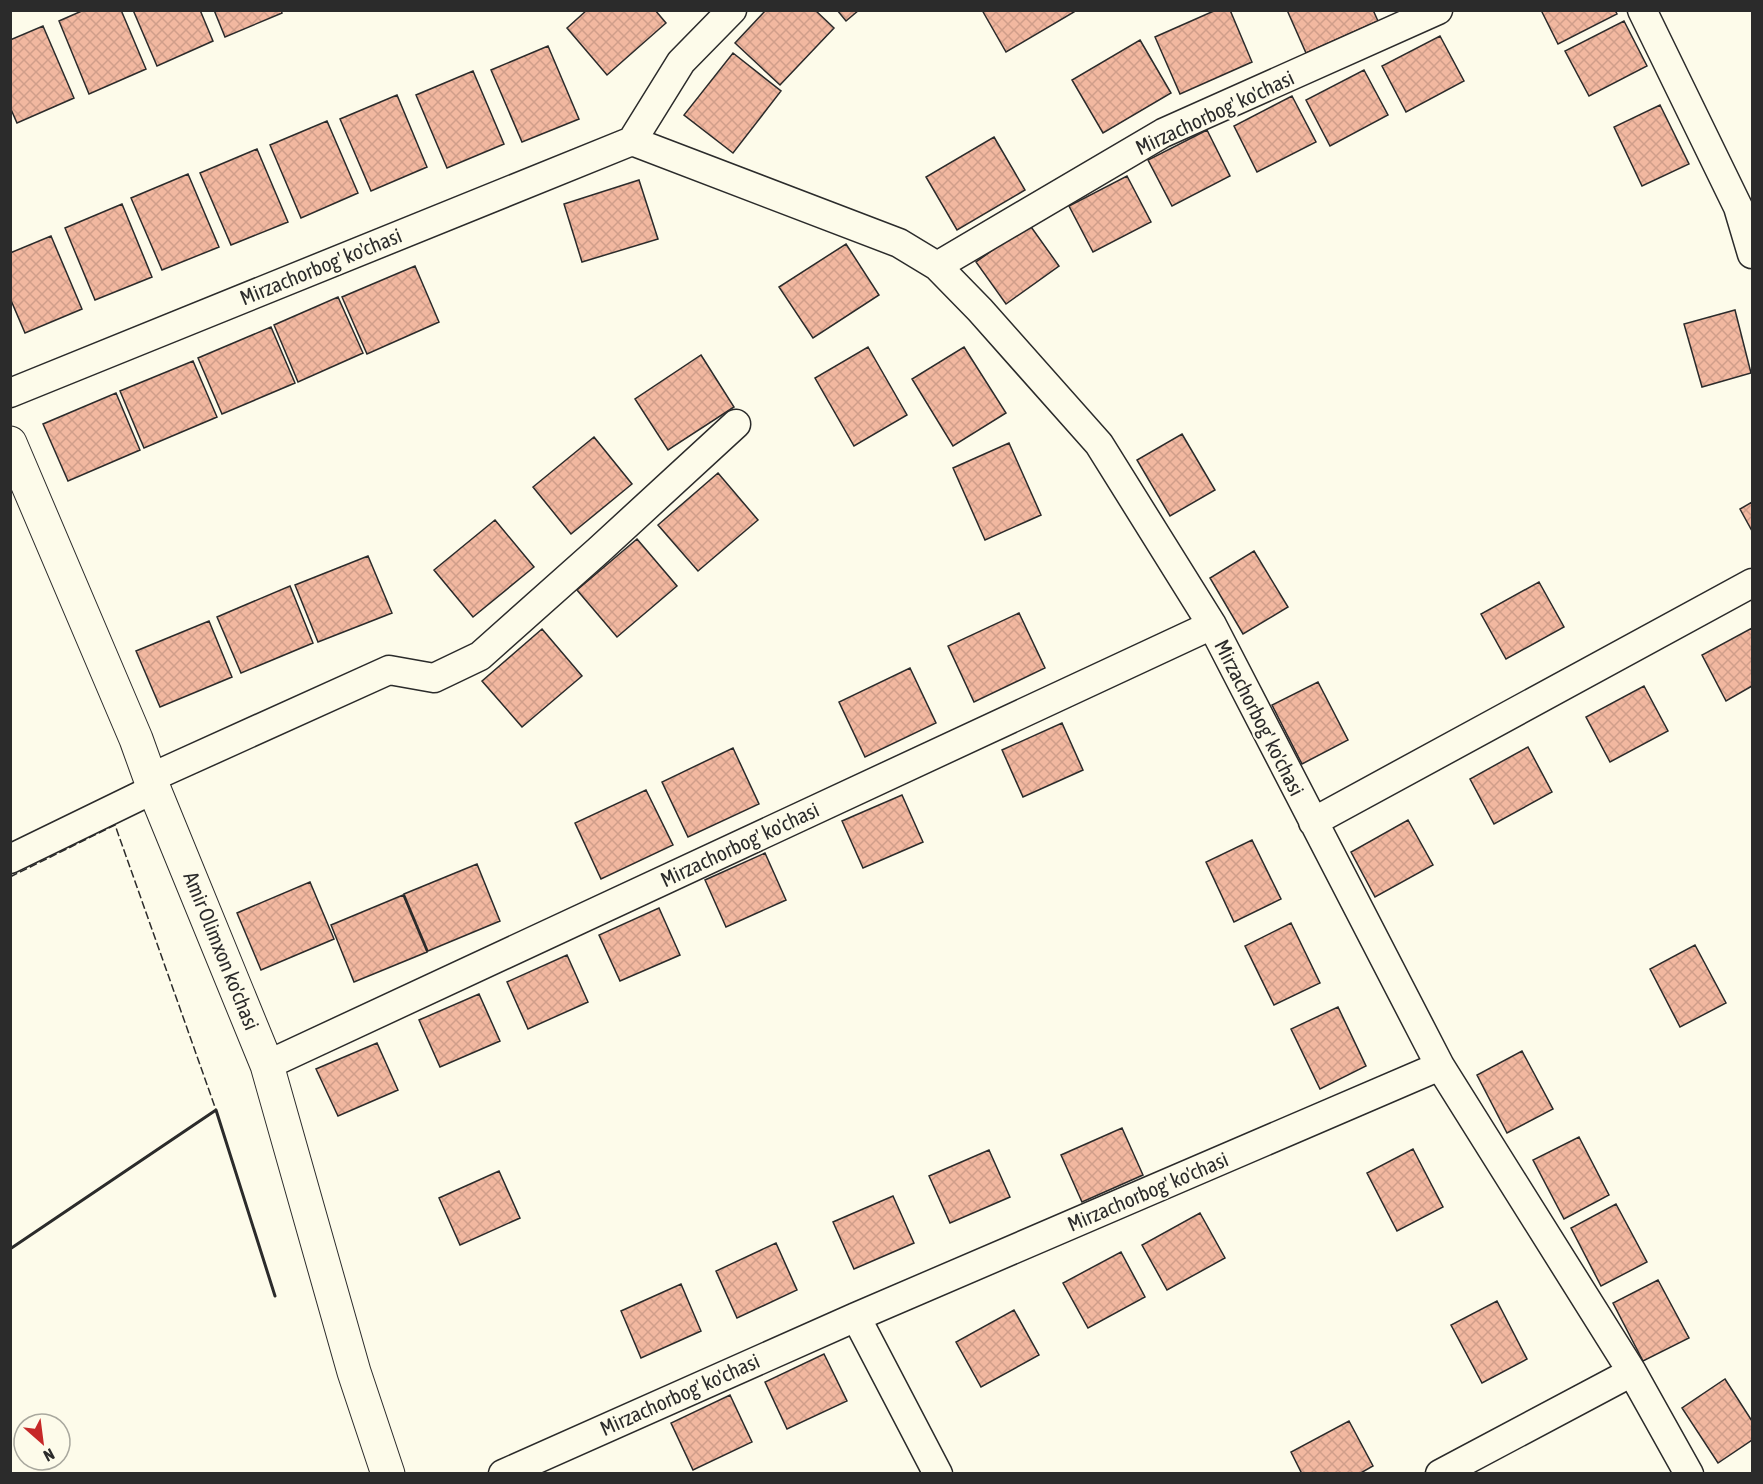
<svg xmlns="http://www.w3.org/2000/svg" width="1763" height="1484" viewBox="0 0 1763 1484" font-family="'Asap Condensed',sans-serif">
	<defs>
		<pattern id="building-cross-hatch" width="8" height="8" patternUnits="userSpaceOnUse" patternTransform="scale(1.5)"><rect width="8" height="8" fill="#f2b8a0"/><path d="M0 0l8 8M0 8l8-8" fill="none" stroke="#d09e8a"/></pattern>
	</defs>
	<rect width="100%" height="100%" fill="#fdfbea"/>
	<path fill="url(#building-cross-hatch)" stroke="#2b2b2b" stroke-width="1.5" d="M84 10H121L146 69 89 94 59 21Z
		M133 10H200L213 41 157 66Z
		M214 10H281L282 13 225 37Z
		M587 10H655L666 23 607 75 567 28Z
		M766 10H815L834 28 780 85 735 43Z
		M837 10H859L846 21Z
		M982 10H1073L1074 12 1006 52Z
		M1216 10H1230L1252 62 1180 94 1155 37Z
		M1287 10H1373L1378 21 1306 53Z
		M1541 10H1615L1617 14 1558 44Z
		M1624 21 1647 66 1589 96 1565 51Z
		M43 26 74 98 17 123 10 107V40Z
		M1440 36 1464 81 1406 112 1382 66Z
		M1140 40 1171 93 1103 133 1072 80Z
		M548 46 579 119 522 142 491 70Z
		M733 53 781 91 733 153 684 115Z
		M1364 70 1388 115 1330 146 1306 100Z
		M473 71 504 144 447 168 416 95Z
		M397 95 427 167 371 191 340 119Z
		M1292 96 1316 142 1257 172 1234 126Z
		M1660 105 1689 164 1642 186 1614 127Z
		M327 121 358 193 301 218 270 145Z
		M1207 130 1230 176 1172 206 1148 160Z
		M994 137 1025 190 957 230 926 177Z
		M257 149 288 222 231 245 200 173Z
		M188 174 219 247 162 270 131 198Z
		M1127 176 1151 222 1093 252 1069 206Z
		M639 180 658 239 582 262 564 204Z
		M122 204 152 277 95 300 65 228Z
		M1029 224 1059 266 1006 304 976 262Z
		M51 236 82 309 25 333 10 298V253Z
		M846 244 879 295 813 338 779 287Z
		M415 266 439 322 367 354 342 297Z
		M338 297 363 353 298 382 274 325Z
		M1735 310 1751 373 1702 387 1684 324Z
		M271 327 295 383 222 414 198 358Z
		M868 347 907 415 854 446 815 378Z
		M964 347 1006 413 953 446 912 379Z
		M701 355 734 407 668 450 635 399Z
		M193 361 217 417 144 448 120 391Z
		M116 393 140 450 68 481 43 424Z
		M1182 434 1215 490 1170 516 1137 460Z
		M594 437 632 484 571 534 533 487Z
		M1009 443 1041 515 985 540 953 468Z
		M718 473 758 520 698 571 658 525Z
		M1752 502V531L1740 509Z
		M495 520 534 567 473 617 434 570Z
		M637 539 677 586 617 637 577 590Z
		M1254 551 1288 607 1243 634 1210 578Z
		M368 556 392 613 318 642 295 585Z
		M1539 582 1564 627 1506 659 1481 614Z
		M290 586 313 643 241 673 217 617Z
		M1019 613 1045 668 974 702 948 646Z
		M209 621 232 677 160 707 136 651Z
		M1752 628V686L1726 701 1702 655Z
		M542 629 582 676 522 727 482 681Z
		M910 668 936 723 865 757 839 702Z
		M1318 682 1348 740 1302 764 1272 705Z
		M1644 686 1668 731 1610 762 1586 717Z
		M1062 723 1083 770 1023 797 1002 750Z
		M1528 747 1552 792 1494 824 1470 779Z
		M733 748 759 804 688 837 662 782Z
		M646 790 673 845 601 879 575 823Z
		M902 795 923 842 863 868 842 821Z
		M1408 820 1433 865 1375 897 1351 852Z
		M1252 840 1281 899 1234 922 1206 862Z
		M765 853 786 900 726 927 705 880Z
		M477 864 500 921 428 951 404 894Z
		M310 882 334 939 261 970 237 913Z
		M403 895 427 952 354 982 331 925Z
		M659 908 680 955 620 981 599 935Z
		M1291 923 1320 983 1274 1005 1245 946Z
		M1695 945 1726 1003 1680 1027 1650 969Z
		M567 955 588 1002 528 1029 507 982Z
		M479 994 500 1041 440 1067 419 1020Z
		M1338 1007 1366 1066 1320 1089 1291 1029Z
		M377 1043 398 1090 338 1116 316 1069Z
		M1522 1051 1553 1109 1507 1133 1477 1075Z
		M1122 1128 1143 1175 1082 1202 1061 1155Z
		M1579 1137 1609 1195 1564 1219 1533 1160Z
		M1413 1149 1443 1207 1397 1231 1367 1173Z
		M989 1150 1010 1197 950 1223 929 1176Z
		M499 1171 520 1218 460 1245 439 1198Z
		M893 1196 914 1243 854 1269 833 1222Z
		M1616 1204 1647 1262 1601 1286 1571 1228Z
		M1200 1213 1225 1258 1167 1290 1142 1245Z
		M776 1243 797 1290 737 1318 716 1271Z
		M1121 1252 1145 1297 1088 1328 1063 1283Z
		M1658 1280 1689 1338 1643 1361 1613 1303Z
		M681 1284 701 1331 641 1358 621 1311Z
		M1497 1301 1527 1359 1482 1383 1451 1325Z
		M1014 1310 1039 1355 981 1387 956 1342Z
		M824 1354 847 1401 787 1429 765 1382Z
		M1725 1379 1752 1421V1440L1718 1463 1682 1408Z
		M730 1395 752 1442 693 1470 671 1423Z
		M1349 1421 1373 1466 1359 1474H1302L1291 1452Z"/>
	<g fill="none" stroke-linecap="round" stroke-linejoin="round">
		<g stroke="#2b2b2b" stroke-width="31">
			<path id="street" d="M1642 10 1738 207 1752 254
				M632 141 899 243 937 266 980 310 1099 444 1212 625 1440 1066 1632 1372 1689 1474
				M937 266 1163 133 1438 10
				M10 393 632 141 681 62 732 10
				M150 778 389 670 434 678 480 656 599 550 736 424
				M1313 822 1752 583
				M10 859 154 789
				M267 1065 1212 625
				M856 1317 938 1474
				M503 1474 856 1317 1440 1066
				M1440 1474 1632 1372"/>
		</g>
		<g stroke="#2b2b2b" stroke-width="35">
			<path id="secondary" d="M10 443 136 739 154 789 267 1065 354 1372 388 1474"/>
		</g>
		<use href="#street" stroke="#fdfbea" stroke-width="28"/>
		<use href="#secondary" stroke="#fdfbea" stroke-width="33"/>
		<path stroke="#2b2b2b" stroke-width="1.5" stroke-dasharray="8 3" stroke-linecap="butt" d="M10 877 115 825 216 1110 10 1249"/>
		<path stroke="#2b2b2b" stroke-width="3" d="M10 1249 216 1110 275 1296"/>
	</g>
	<g text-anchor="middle" stroke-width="4.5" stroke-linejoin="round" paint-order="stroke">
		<g font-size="21" fill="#2b2b2b" stroke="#fdfbea">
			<text transform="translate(1215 113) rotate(-25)" y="7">Mirzachorbog' ko'chasi</text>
			<text transform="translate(321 267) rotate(-22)" y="7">Mirzachorbog' ko'chasi</text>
			<text transform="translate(1259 718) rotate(63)" y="7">Mirzachorbog' ko'chasi</text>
			<text transform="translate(740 845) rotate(-25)" y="7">Mirzachorbog' ko'chasi</text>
			<text transform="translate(221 951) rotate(68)" y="7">Amir Olimxon ko'chasi</text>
			<text transform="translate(1148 1192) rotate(-23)" y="7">Mirzachorbog' ko'chasi</text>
			<text transform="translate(680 1395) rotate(-24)" y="7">Mirzachorbog' ko'chasi</text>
		</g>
	</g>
	<rect width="1763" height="1484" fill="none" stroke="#2b2b2b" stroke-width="24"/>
	<g transform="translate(42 1442) rotate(152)"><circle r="28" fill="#fdfbea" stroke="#a9a89e" stroke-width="1.5"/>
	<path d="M0-4.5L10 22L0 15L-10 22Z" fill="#c62828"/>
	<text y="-9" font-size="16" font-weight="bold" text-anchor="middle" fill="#2b2b2b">N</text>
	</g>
</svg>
